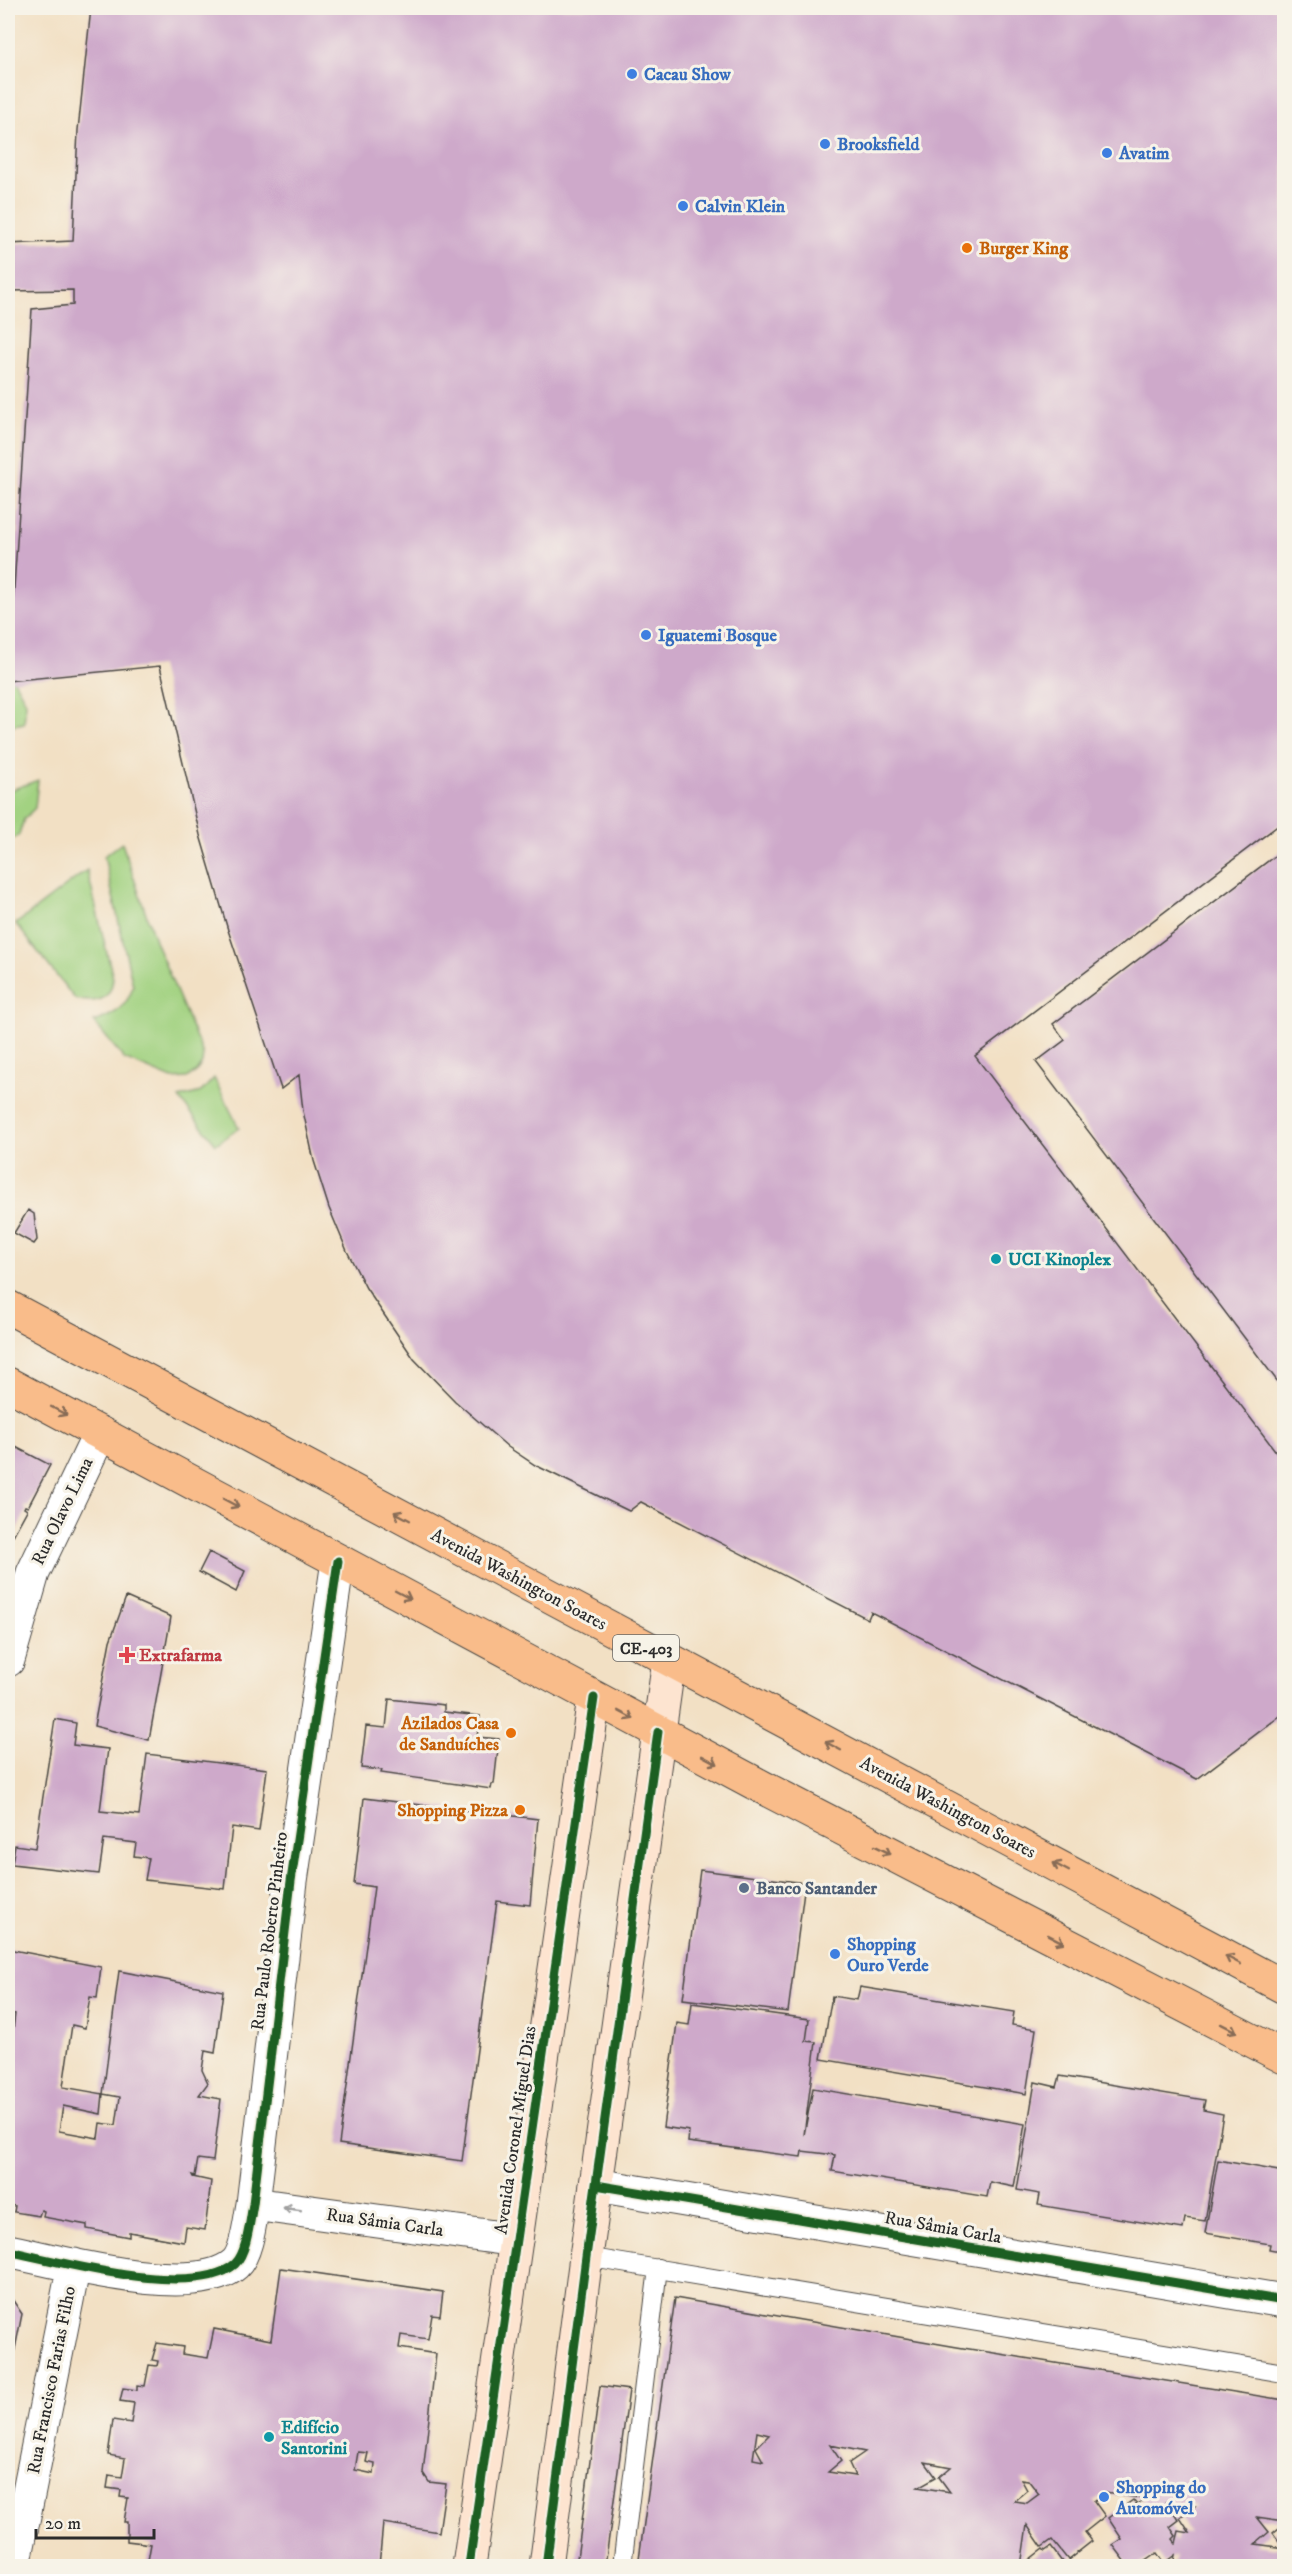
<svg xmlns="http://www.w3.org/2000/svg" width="1292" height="2574" viewBox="0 0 1292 2574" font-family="'IM FELL DW Pica',serif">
	<rect width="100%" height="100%" fill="#f7f3e8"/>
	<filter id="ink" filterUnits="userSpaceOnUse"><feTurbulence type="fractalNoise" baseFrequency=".0167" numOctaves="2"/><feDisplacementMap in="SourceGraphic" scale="12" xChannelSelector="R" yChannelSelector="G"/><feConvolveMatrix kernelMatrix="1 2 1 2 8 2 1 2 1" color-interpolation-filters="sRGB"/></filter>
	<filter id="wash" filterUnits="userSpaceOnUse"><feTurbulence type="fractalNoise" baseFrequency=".008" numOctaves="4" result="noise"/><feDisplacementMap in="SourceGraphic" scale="24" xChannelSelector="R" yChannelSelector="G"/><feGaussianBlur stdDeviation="1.35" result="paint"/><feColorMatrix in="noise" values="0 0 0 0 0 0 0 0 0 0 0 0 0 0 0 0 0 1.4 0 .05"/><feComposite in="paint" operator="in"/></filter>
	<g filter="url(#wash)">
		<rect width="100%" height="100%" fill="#f2e0c4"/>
		<path fill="#a2d281" stroke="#667e56" stroke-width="1.5" d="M8 669 26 702 24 723 8 726Z
			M38 780 35 808 24 819 19 835 15 838 8 839V791Z
			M122 843 156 943 203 1054 202 1063 196 1072 187 1078 172 1079 124 1059 94 1022C114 1015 127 1008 133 986L104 856Z
			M87 870 113 978C111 1001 96 1004 75 999L16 924Z
			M214 1078 239 1128 216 1144 179 1098 201 1092Z"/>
		<g id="blocks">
			<path fill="#cea9ca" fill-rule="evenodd" d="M91 8H1284L1283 74 1284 76V821L975 1056 1284 1462V1535L1282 1537 1284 1540V1713L1197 1779 871 1612 868 1619 641 1502 629 1511 535 1465 508 1447 455 1401 414 1359 366 1288 347 1251 329 1208 314 1161 303 1111 299 1075 281 1089 228 930 200 835 160 666 8 681 32 309 73 305V290L8 291V244L73 241 78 130Z
				M1284 849V1390L1036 1062 1065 1040 1053 1024Z
				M28 1210 34 1214 37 1240 34 1244 14 1233Z
				M8 1443 50 1465 28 1507 25 1506 24 1508 27 1510 8 1545Z
				M209 1552 245 1571 236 1592 199 1572Z
				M126 1597 171 1617 149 1740 94 1726 110 1641Z
				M389 1699 444 1705V1712L480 1716 477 1737 499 1739 494 1784H492L491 1789 381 1773 382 1770 361 1768 366 1726 386 1728Z
				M55 1719 76 1723 73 1745 108 1749 100 1811 139 1815 147 1754 267 1769 259 1831 232 1827 225 1889 145 1880 149 1858 134 1856 136 1843 104 1839 99 1874 12 1864 15 1845 35 1848Z
				M364 1798 538 1819 530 1905 497 1901 462 2161 339 2144 374 1887 354 1884Z
				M700 1870 805 1883 788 2012 683 1999Z
				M8 1949 101 1967 97 1998 90 1997 85 2028 72 2025 63 2087 103 2094 119 1971 223 1991 215 2053 205 2051 202 2070 208 2083 199 2095 221 2099 213 2161 198 2159 195 2176 192 2175 193 2177 211 2181 205 2230 186 2227 184 2242 129 2232V2237L87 2229V2225L43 2217 44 2211 41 2210 39 2216 14 2212 15 2206 8 2205V2072L15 2014 8 2013ZM103 2094 120 2097 116 2125 100 2123 98 2138 59 2131 63 2106 101 2114Z
				M860 1987 1014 2012 1012 2025 1036 2029 1026 2094 821 2059 832 1996 857 2000Z
				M692 2003 809 2019 806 2041 816 2042 804 2135 813 2088 1025 2124 1014 2187 990 2182 987 2197 832 2171 835 2155 802 2151 801 2157 688 2142 689 2131 663 2127 677 2023 689 2025Z
				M1060 2076 1205 2100 1203 2110 1223 2114 1205 2221 1185 2218 1183 2229 1038 2205 1040 2194 1017 2190 1035 2082 1057 2087Z
				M1218 2160 1284 2172V2264L1277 2263 1280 2251 1269 2249 1270 2244 1205 2233Z
				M281 2268 443 2292 440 2316 432 2315 428 2339 401 2335 399 2348 436 2354 423 2473 429 2482 446 2484 439 2532 383 2523 379 2566H147L151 2544 127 2541V2522H124L128 2498 120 2497 121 2490 107 2488 109 2475 122 2477 125 2458 108 2455 113 2420 131 2423 134 2403 120 2401 123 2388 137 2390V2385L145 2386 149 2365 157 2366 158 2361 152 2360 157 2343 183 2347 182 2354 208 2358 214 2329 271 2340ZM358 2452 368 2453 366 2462 375 2464 374 2474 355 2470Z
				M8 2293 22 2314 9 2379H8Z
				M675 2298 957 2347 1284 2400V2521L1257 2517 1269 2532 1255 2544 1284 2548 1273 2533 1284 2524V2566H1173L1175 2555 1164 2563 1157 2553 1138 2566H1129L1113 2545 1122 2539 1108 2518 1133 2500 1137 2505 1146 2499 1105 2493 1094 2501 1105 2516 1085 2532 1092 2541 1068 2560 1052 2540 1042 2547 1027 2525 1021 2566H638ZM757 2432 769 2435 756 2448 763 2461 753 2459ZM830 2445 865 2452 849 2463 855 2476 828 2472 841 2461ZM925 2462 951 2467 939 2477 950 2492 918 2487 936 2477ZM1021 2479 1028 2480 1039 2494 1027 2503 1014 2501 1027 2490ZM1166 2502 1195 2506 1180 2518 1190 2533 1179 2531 1176 2543 1173 2539 1176 2536 1170 2527 1179 2520Z
				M600 2386 629 2390 605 2566H576Z
				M1051 2547 1065 2566H1021L1043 2549 1045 2551Z"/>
		</g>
	</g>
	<g filter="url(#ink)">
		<use href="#blocks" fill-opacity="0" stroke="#494642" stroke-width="1.5"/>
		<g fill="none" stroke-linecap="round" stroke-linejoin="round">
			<g stroke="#494642" stroke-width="20">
				<path id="lane" d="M586 2257 1284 2373
					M622 2566 658 2268"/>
			</g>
			<g stroke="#494642" stroke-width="35">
				<path id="street" d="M8 1660 33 1573 100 1433
					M596 2185 1284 2301
					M253 2204 516 2240
					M8 2251C58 2261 194 2300 235 2264 247 2253 250 2220 253 2204L291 1881 338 1561
					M14 2566 74 2265"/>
			</g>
			<g stroke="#494642" stroke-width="35">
				<path id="secondary" d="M469 2566 594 1698
					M546 2566 586 2257 669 1660"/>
			</g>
			<g stroke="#494642" stroke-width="35">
				<path id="primary" d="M8 1307 1284 1987
					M8 1384 762 1787 1284 2057"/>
			</g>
			<use href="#lane" stroke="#fff" stroke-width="18"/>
			<use href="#street" stroke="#fff" stroke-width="33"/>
			<use href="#secondary" stroke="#fde4d0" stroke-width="33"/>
			<use href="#primary" stroke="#f9bc8a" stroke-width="33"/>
			<g stroke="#f7f3e8" stroke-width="13">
				<path id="cycleway" d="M596 2185 1284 2301
					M8 2251C58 2261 194 2300 235 2264 247 2253 250 2220 253 2204L291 1881 338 1561
					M469 2566 594 1698
					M546 2566 586 2257 658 1732"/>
			</g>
			<use href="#cycleway" stroke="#1b5e20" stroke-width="9"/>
		</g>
		<defs><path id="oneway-shaft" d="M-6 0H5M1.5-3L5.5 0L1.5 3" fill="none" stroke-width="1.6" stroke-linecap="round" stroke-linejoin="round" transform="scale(1.5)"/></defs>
		<g stroke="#886c56">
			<use href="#oneway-shaft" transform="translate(59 1411) rotate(28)"/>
			<use href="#oneway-shaft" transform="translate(231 1503) rotate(28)"/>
			<use href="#oneway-shaft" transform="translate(402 1516) rotate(-152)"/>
			<use href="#oneway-shaft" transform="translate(403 1595) rotate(28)"/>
			<use href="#oneway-shaft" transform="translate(626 1715) rotate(28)"/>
			<use href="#oneway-shaft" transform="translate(833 1746) rotate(-152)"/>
			<use href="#oneway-shaft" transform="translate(710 1760) rotate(28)"/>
			<use href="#oneway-shaft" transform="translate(883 1850) rotate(27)"/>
			<use href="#oneway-shaft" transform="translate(1061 1867) rotate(-152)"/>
			<use href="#oneway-shaft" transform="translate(1056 1939) rotate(27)"/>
			<use href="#oneway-shaft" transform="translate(1233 1960) rotate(-152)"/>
			<use href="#oneway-shaft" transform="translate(1229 2028) rotate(27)"/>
		</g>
		<use stroke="#a0a0a0" href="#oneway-shaft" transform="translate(292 2209) rotate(-172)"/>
	</g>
	<g fill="#3f7fe0" stroke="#f7f3e8" stroke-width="2">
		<circle cx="632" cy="74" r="6"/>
		<circle cx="825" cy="144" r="6"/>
		<circle cx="1107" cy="153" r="6"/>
		<circle cx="683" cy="206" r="6"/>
		<circle cx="646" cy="635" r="6"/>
		<circle cx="835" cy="1954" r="6"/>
		<circle cx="1104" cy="2497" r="6"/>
	</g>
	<g fill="#e8710a" stroke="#f7f3e8" stroke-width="2">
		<circle cx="967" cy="248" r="6"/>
		<circle cx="511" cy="1733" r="6"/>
		<circle cx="520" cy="1810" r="6"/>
	</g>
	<g fill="#0f9aa8" stroke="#f7f3e8" stroke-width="2">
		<circle cx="996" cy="1259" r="6"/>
		<circle cx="269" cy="2437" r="6"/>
	</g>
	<path fill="#e0444e" stroke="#f7f3e8" stroke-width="2" d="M124 1646h6v6h6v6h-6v6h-6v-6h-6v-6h6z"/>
	<circle fill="#5c6f8a" stroke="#f7f3e8" stroke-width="2" cx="744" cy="1888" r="6"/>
	<g text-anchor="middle" stroke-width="6" stroke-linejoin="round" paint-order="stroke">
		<rect fill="#f7f3e8" stroke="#686764" stroke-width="1.5" x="613" y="1635" width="66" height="26" rx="4.5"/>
		<g font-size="16" font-weight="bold" fill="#2b2b2b">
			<text x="646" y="1654">CE-403</text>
		</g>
		<g font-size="18" font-weight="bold" fill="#366cbe" stroke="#f7f3e8" text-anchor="start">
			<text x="644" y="80">Cacau Show</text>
			<text x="837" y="150">Brooksfield</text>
			<text x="1119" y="159">Avatim</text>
			<text x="695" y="212">Calvin Klein</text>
			<text x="658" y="641">Iguatemi Bosque</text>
			<text x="847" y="1950">Shopping<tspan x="847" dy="21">Ouro Verde</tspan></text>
			<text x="1116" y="2493">Shopping do<tspan x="1116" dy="21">Automóvel</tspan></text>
		</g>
		<g font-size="18" font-weight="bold" fill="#c56008" stroke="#f7f3e8" text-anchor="end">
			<text x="979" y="254" text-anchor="start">Burger King</text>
			<text x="499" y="1729">Azilados Casa<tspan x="499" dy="21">de Sanduíches</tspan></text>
			<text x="508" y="1816">Shopping Pizza</text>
		</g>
		<g font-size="18" font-weight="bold" fill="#0d838f" stroke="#f7f3e8" text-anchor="start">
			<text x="1008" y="1265">UCI Kinoplex</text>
			<text x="281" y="2433">Edifício<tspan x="281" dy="21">Santorini</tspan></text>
		</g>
		<g font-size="18" fill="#2b2b2b" stroke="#f7f3e8">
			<text transform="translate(62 1511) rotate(-64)" y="6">Rua Olavo Lima</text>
			<text transform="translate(519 1579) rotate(28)" y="6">Avenida Washington Soares</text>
			<text transform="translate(948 1807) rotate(28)" y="6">Avenida Washington Soares</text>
			<text transform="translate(269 1931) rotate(-83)" y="6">Rua Paulo Roberto Pinheiro</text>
			<text transform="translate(515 2130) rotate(-82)" y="6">Avenida Coronel Miguel Dias</text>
			<text transform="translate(385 2222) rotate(8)" y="6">Rua Sâmia Carla</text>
			<text transform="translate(943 2227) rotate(10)" y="6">Rua Sâmia Carla</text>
			<text transform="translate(51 2380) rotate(-79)" y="6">Rua Francisco Farias Filho</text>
		</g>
		<g font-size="18" font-weight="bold" fill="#be3a42" stroke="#f7f3e8" text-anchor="start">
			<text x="139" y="1661">Extrafarma</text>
		</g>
		<g font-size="18" font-weight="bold" fill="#4e5e75" stroke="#f7f3e8" text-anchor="start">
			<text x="756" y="1894">Banco Santander</text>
		</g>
	</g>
	<rect width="1292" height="2574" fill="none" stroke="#f7f3e8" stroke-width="30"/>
	<path d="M36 2529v9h118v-9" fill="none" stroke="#2b2b2b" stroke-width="3"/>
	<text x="45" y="2529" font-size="18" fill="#2b2b2b" stroke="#f7f3e8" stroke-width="4.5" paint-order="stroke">20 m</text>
</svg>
